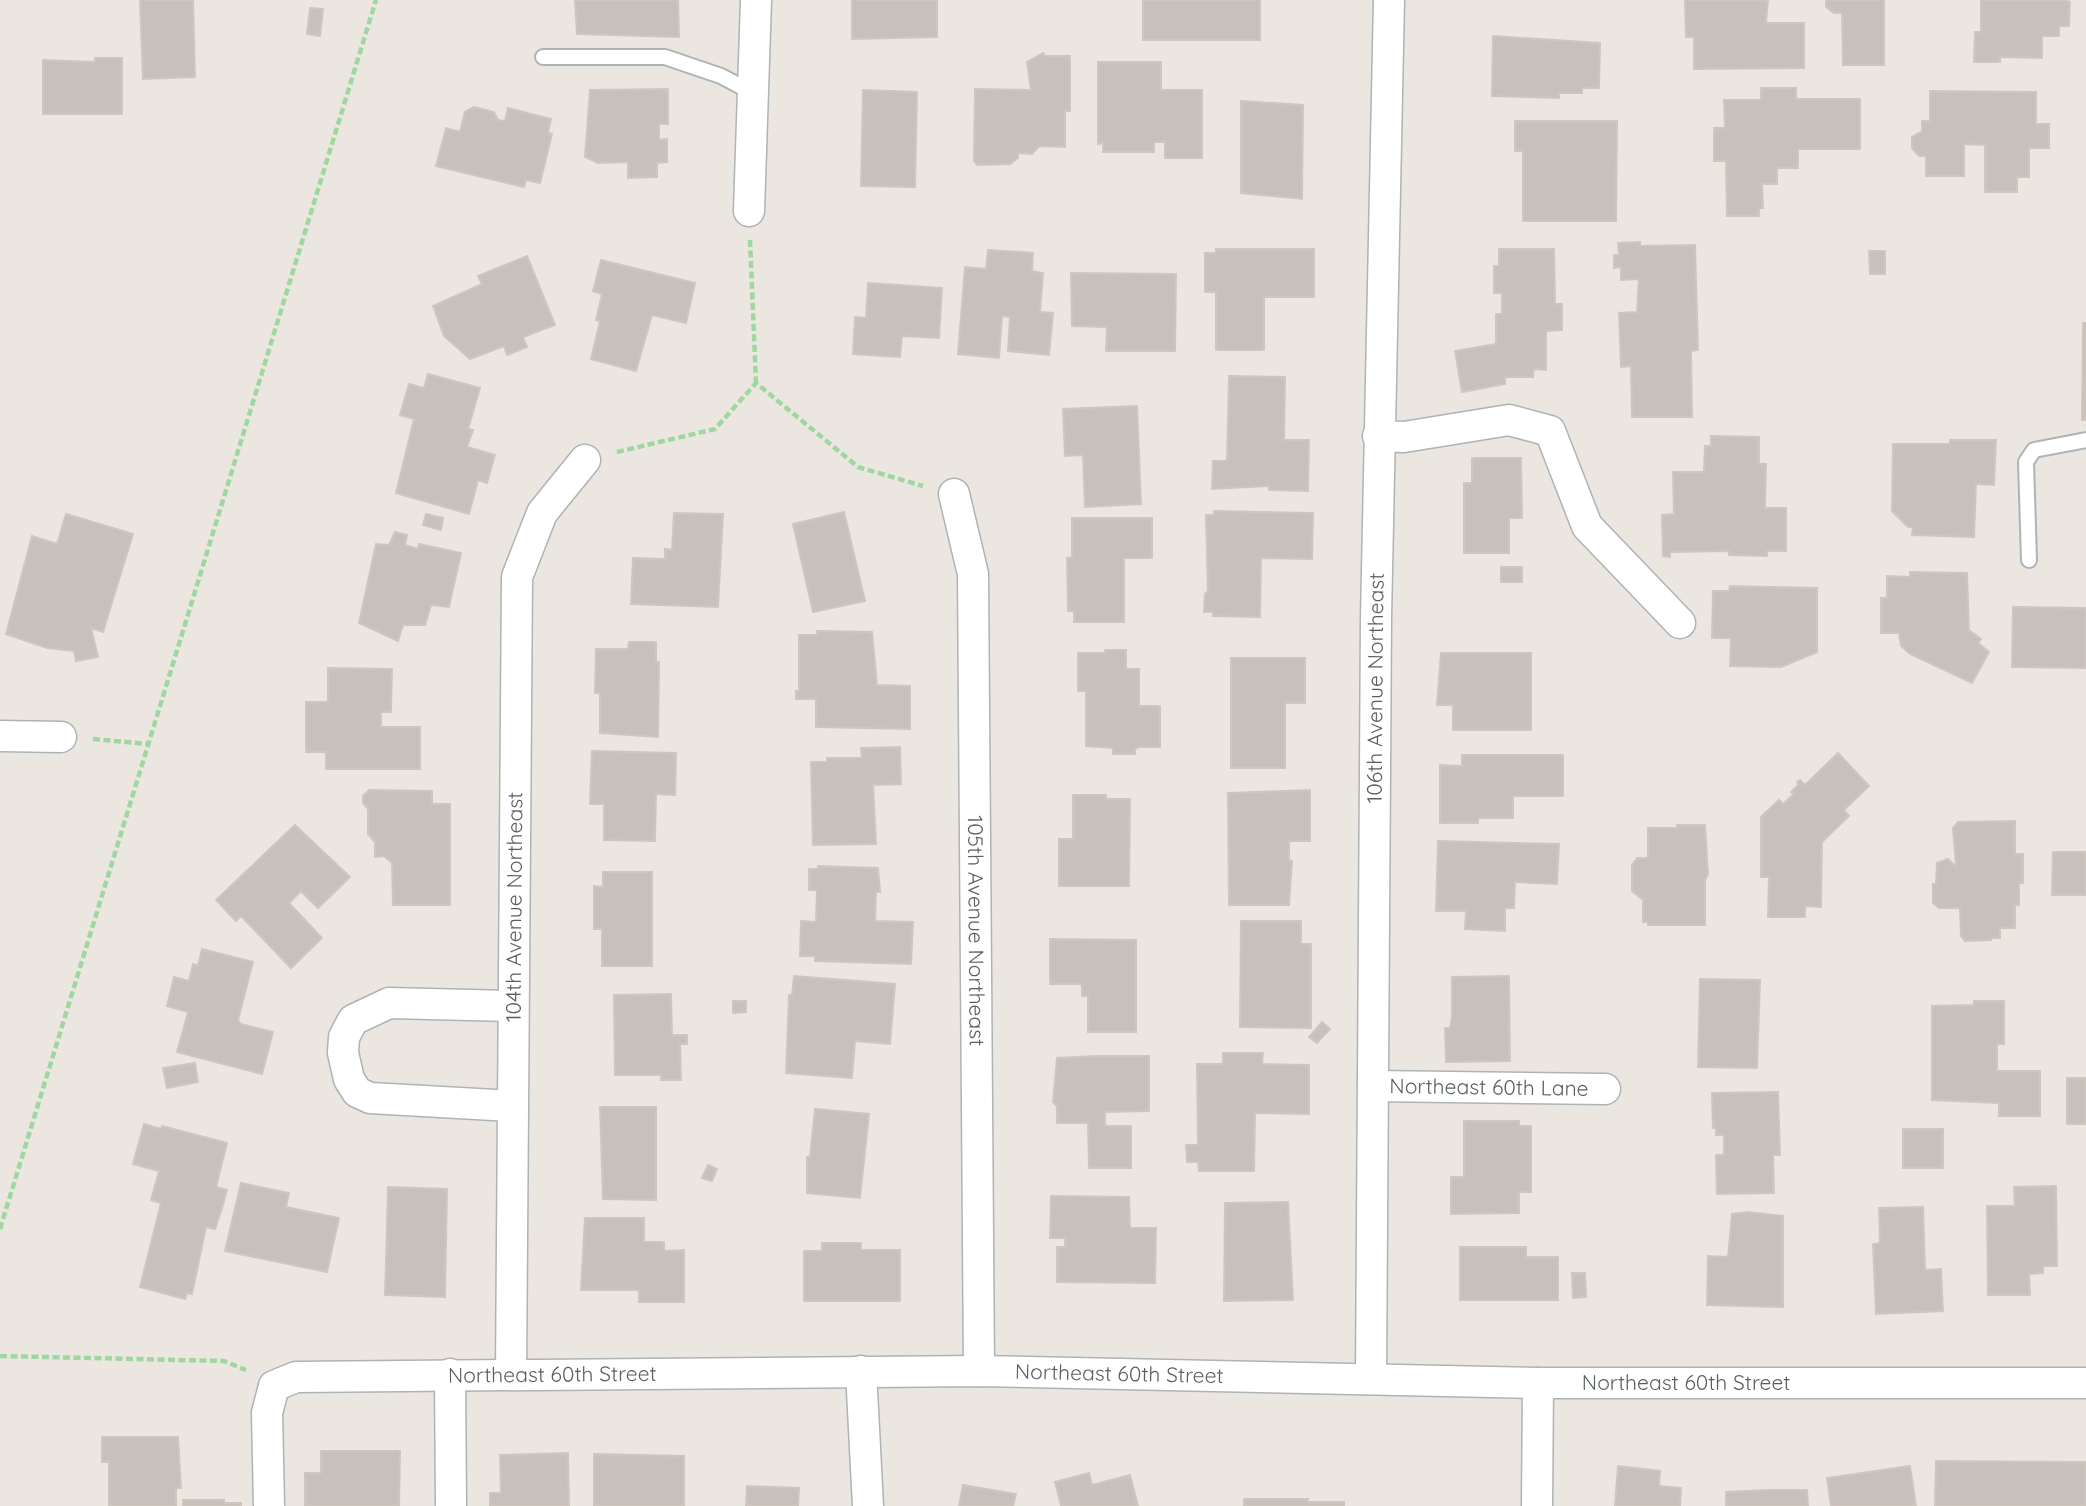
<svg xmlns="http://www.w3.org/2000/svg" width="2086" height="1506" viewBox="0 0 2086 1506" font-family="Quicksand,sans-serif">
	<rect width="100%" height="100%" fill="#ece6e0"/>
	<path fill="#c7c1bd" stroke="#d1c6be" stroke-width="2" d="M140 0H193L195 77 143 79Z
		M575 0H678L679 37 577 34Z
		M852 0H937V37L852 39Z
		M1143 0H1260V40H1143Z
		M1685 0H1768L1766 23H1804V68L1694 69V37H1686Z
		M1826 0H1884V65H1843L1842 13H1834L1826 7Z
		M1981 0H2065L2070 2 2069 26H2059V36H2042V58L2000 57V62H1974L1975 32H1981Z
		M310 8 323 9 320 36 307 34Z
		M1493 36 1600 43 1599 88H1582V93H1559V98L1492 96Z
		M1043 53 1045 56H1070V111H1065V147L1039 146 1032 154 1018 153V158L1010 164 977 165 974 161 975 89 1031 90 1027 62Z
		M95 58H122V114H43V60L95 62Z
		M1098 62H1161V90H1202V158H1165V142H1154V152H1103V143L1098 144Z
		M1761 88H1796V99H1860V149H1798V168H1777V184H1762L1763 208H1759V216H1727L1726 161H1714V128H1725L1724 100H1761Z
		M668 89V124H659V140L667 139V162L657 163V177L628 178V162L598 163 585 157 590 90Z
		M863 90 917 92 915 187 861 186Z
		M1930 91 2036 92V124H2049V148H2029V177H2017V192H1985V145L1964 144V176H1926V156H1919L1912 148V137L1922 131V121H1930Z
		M1241 101 1303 105 1302 199 1241 193Z
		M474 107 494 112 498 120 505 121 508 108 551 119 548 133 552 134 540 183 526 180 524 187 436 166 446 128 460 132 465 112Z
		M1515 121H1617L1616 221H1523V151H1515Z
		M1640 242V246L1695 245 1698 350 1691 351 1692 417H1632L1631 366 1621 367 1619 313 1637 312 1639 279 1621 280V267L1614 268V255H1619L1618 243Z
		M1216 249H1314V297H1264V350H1216V292H1205V253H1216Z
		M1499 249H1554L1555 304H1562V330L1546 331V370L1534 369 1533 377H1505V384L1462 392 1455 351 1496 344V314H1502V293H1494V266H1499Z
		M988 250 1033 253 1032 271 1043 273 1040 312 1053 313 1049 355 1008 351 1010 317 1002 316 999 358 958 354 965 267 986 269Z
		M1869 251H1885V274H1870Z
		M527 256 555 325 523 337 527 347 507 355 504 346 470 359 444 336 433 306 482 284 478 276Z
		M601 260 695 283 686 323 652 315 636 371 591 359 600 321 596 320 602 294 593 291Z
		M1071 273 1176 274 1175 351H1106L1107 327 1072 326Z
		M868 283 942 288 939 338 902 336 900 357 853 354 855 317 866 318Z
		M2083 323H2086V420H2082Z
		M428 374 480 388 468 429 473 430 467 447 495 455 487 483 478 480 469 514 396 493 414 419 400 415 409 384 424 388Z
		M1229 376 1285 377 1284 440H1309L1308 491 1269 490V486L1212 489 1213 461H1227Z
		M1137 406 1141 504 1085 507 1083 455 1065 456 1063 409Z
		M1711 436 1759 437V464H1766L1765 508H1786V551H1767V556L1729 555V551L1670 552V557L1663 556 1662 515 1674 514 1673 472H1704L1705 446H1711Z
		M1950 440H1996L1994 485 1976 484 1974 537 1912 535 1913 527H1908L1892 511 1893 444H1950Z
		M1472 458H1521L1522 518H1509V553H1464V483H1472Z
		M1214 511 1313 513 1312 559 1261 558 1260 617 1213 616V612H1204L1205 594 1208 591 1206 515H1214Z
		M844 512 865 601 813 612 793 524Z
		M674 513 723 514 718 607 631 604 633 558 665 559V549L672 550Z
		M66 514 133 534 103 632 91 628 98 657 76 661 74 651 47 648 6 634 32 536 57 544Z
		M426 514 443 518 441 530 423 525Z
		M1072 518H1152V558H1124V622H1074V611H1068L1067 558H1072Z
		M395 532 407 535 405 545 418 549 419 544 461 553 449 607 431 605 425 625H403L398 641 359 623 376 544 389 545Z
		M1501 567H1522V582H1501Z
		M1910 572 1967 573 1969 630 1981 639 1978 643 1989 652 1972 683 1910 654 1901 646 1899 633H1881V598H1887V576L1910 577Z
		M1730 586 1817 588V652L1781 667 1730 666 1731 638H1712L1713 591H1729Z
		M2013 607 2086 608V668L2012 667Z
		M817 631 872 632 877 685 910 686V729L816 727V699H796V691H799V635H817Z
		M629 642H656V662H659L658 737 600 733V693H595L596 649H628Z
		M1105 650H1126V669H1139V706H1160V747H1139L1135 749V754H1113V748L1086 746V691H1078V653H1105Z
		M1441 653H1531V730H1453V705H1437Z
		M1231 658H1305V703H1285V768H1231Z
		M328 668 392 669 391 712H381V727H420V769H326V752H306V702H328Z
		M900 747 901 784 873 785 876 844 813 845 811 762H827V758H862L861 748Z
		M592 751 676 753 675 795 656 794 655 841 604 840V804H590Z
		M1838 753 1869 786 1844 810 1849 816 1822 842 1821 907 1805 906V917H1768L1769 877H1761V817L1779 800 1783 804 1794 794 1791 792 1799 784 1797 782 1800 780 1805 785Z
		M1462 755H1563V796H1513V818H1478V823H1440V765L1462 766Z
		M369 790 432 791V804H450V905H393L392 863 384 856 375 857V842L368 834V809L363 803V796Z
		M1310 790V841H1289V861H1292L1289 905H1229L1228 793Z
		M1073 795H1106V799H1130L1129 886H1059V839H1073Z
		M2015 821V854H2023V883H2019V905H2015V928H2000V938H1991V940L1965 941 1961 936 1960 908H1939L1933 903V884H1936L1937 863 1948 859 1956 867 1953 828 1958 822Z
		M295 825 350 877 318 908 301 891 289 903 322 938 291 968 241 916 236 921 216 900Z
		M1677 825H1705L1708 874 1705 880V925H1648V922H1643V900L1632 891V865L1637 858H1648V828H1677Z
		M1438 841 1559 844 1557 884 1515 882 1514 908H1505V931L1465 929 1466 911H1436Z
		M2053 852H2086V895H2052Z
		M818 866 878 868 880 892H876L875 921 913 922 911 964 815 961V956H800L801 921 816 922 817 890H809V869H818Z
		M603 872H652V966H602V929H594V886L603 887Z
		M1241 921H1301V944H1311V1028L1240 1027Z
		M1050 939 1136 940V1032H1088V996H1082V984H1050Z
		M202 949 253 962 238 1020 241 1024 273 1032 262 1074 177 1052 188 1012 167 1006 174 977 189 981 193 964 198 966Z
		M794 976 895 984 890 1044 855 1041 852 1078 786 1073 789 995H792Z
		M1509 976 1510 1061 1446 1062 1445 1028H1450L1452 1017V977Z
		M1700 979 1760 980 1757 1068 1698 1067Z
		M671 994 672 1035H687V1044H680L681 1080H661V1075H615L614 995Z
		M733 1001H746V1012L733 1013Z
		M1974 1001H2004V1044H1997V1071H2040V1116H1999V1103L1932 1100V1006L1974 1005Z
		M1322 1022 1330 1029 1317 1043 1309 1037Z
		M1223 1053H1263L1262 1064 1309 1065V1114L1255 1113 1254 1171H1199L1198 1162H1187L1186 1145H1198L1197 1064H1223Z
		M1096 1056H1149V1111L1105 1112V1126H1131V1168H1089L1088 1123H1057V1106L1053 1102 1057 1058Z
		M195 1063 198 1082 167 1088 163 1068Z
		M2067 1078H2086V1124H2067Z
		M1778 1092 1780 1155H1773L1774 1193 1717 1194 1716 1155H1724V1135H1716V1128H1713L1712 1093Z
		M600 1107H656V1200L603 1199Z
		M815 1109 869 1114 860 1198 807 1193V1157H810Z
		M1464 1121H1519V1126H1531V1192H1519V1213L1451 1214V1177H1464Z
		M144 1124 161 1129 162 1126 227 1143 216 1187 227 1190 222 1208 215 1229 206 1227 192 1294 187 1293 185 1299 140 1287 161 1203 151 1200 159 1171 133 1164Z
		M1903 1129H1943V1168H1903Z
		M708 1165 717 1169 712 1181 702 1178Z
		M241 1183 289 1193 286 1207 339 1218 327 1272 225 1251Z
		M2056 1186 2057 1266H2043V1273L2029 1274 2030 1295H1988L1987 1206H2015L2014 1187Z
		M388 1187 447 1189 445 1297 385 1295Z
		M1051 1196 1129 1197 1130 1228H1156L1155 1283 1057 1282V1247H1065V1238H1050Z
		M1288 1202 1293 1300 1224 1301 1225 1203Z
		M1923 1207 1925 1270 1941 1269 1943 1311 1876 1314 1873 1244 1880 1243 1879 1208Z
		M1748 1212 1783 1216V1307L1707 1305 1708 1256 1728 1257 1732 1214Z
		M585 1218H644V1242H664V1251L684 1250V1302H639V1290H581Z
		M822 1243H861V1250H900V1301H804V1251H822Z
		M1460 1247H1526V1257H1558V1300H1460Z
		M1572 1273H1585L1586 1297 1573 1298Z
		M102 1437H178L181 1488H176V1506H109V1462H102Z
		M321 1451H400L399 1506H305V1473H321Z
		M568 1453 569 1506H490V1493H501L500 1455Z
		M594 1454 684 1456V1506H594Z
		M1936 1461 2086 1462V1506H1935Z
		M1618 1466 1660 1471 1659 1486 1681 1488 1680 1506H1615Z
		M1910 1466 1916 1506H1831L1827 1478Z
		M1089 1473 1092 1485 1130 1475 1138 1506H1061L1055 1482Z
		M963 1485 1016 1494 1013 1506H959Z
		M747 1486 799 1488 798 1506H746Z
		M1768 1490H1807L1808 1506H1726V1492Z
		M1244 1499H1308V1502H1344V1506H1244Z
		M183 1500H224V1503H241V1506H183Z"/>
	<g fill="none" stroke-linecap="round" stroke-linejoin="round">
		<g stroke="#aeb3b6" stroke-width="18">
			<path id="lane" d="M543 57H665L721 76 753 93
				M2029 560 2026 462 2034 450 2086 440"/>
		</g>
		<g stroke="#aeb3b6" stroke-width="33">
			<g id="street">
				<path d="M749 211 756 0"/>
				<path d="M1378 436 1404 437 1509 420 1550 431 1587 526 1680 623"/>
				<path id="s1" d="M954 494 973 574 979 1371"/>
				<path d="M0 736 61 737"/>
				<path id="s2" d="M1373 1086 1605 1089"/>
				<path d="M512 1106 370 1098 357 1092 349 1079 343 1053 344 1037 353 1020 389 1003 512 1006"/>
				<path d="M861 1371 868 1506"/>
				<path d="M450 1374 451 1506"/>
				<path id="s3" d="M511 1374 517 577 542 513 585 460"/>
				<path id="s4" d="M1371 1378 1376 618 1389 0"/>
				<path id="s5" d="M269 1506 267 1413 274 1386 296 1377 979 1371 1538 1383H2086"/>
				<path d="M1537 1506 1538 1383"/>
			</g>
		</g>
		<path stroke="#9ed79f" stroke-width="4.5" stroke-dasharray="7 3.5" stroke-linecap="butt" d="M750 240 756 383
			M617 452 715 429 756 383 858 467 923 486
			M93 739 148 744
			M0 1229 376 0
			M0 1356 224 1361 246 1370"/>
		<use href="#lane" stroke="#fff" stroke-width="14"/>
		<use href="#street" stroke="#fff" stroke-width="30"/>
	</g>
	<g text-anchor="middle" stroke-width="7" stroke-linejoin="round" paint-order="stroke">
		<g font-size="21" fill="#595f61" stroke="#fff">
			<text dy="7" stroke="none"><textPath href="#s4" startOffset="690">106th Avenue Northeast</textPath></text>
			<text dy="7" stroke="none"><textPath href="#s3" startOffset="467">104th Avenue Northeast</textPath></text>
			<text dy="7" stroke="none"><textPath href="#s1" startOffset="439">105th Avenue Northeast</textPath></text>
			<text dy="7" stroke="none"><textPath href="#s2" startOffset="116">Northeast 60th Lane</textPath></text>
			<text dy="7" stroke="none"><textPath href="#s5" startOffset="401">Northeast 60th Street</textPath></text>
			<text dy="7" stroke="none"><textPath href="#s5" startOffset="968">Northeast 60th Street</textPath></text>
			<text dy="7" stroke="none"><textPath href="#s5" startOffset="1535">Northeast 60th Street</textPath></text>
		</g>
	</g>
</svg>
